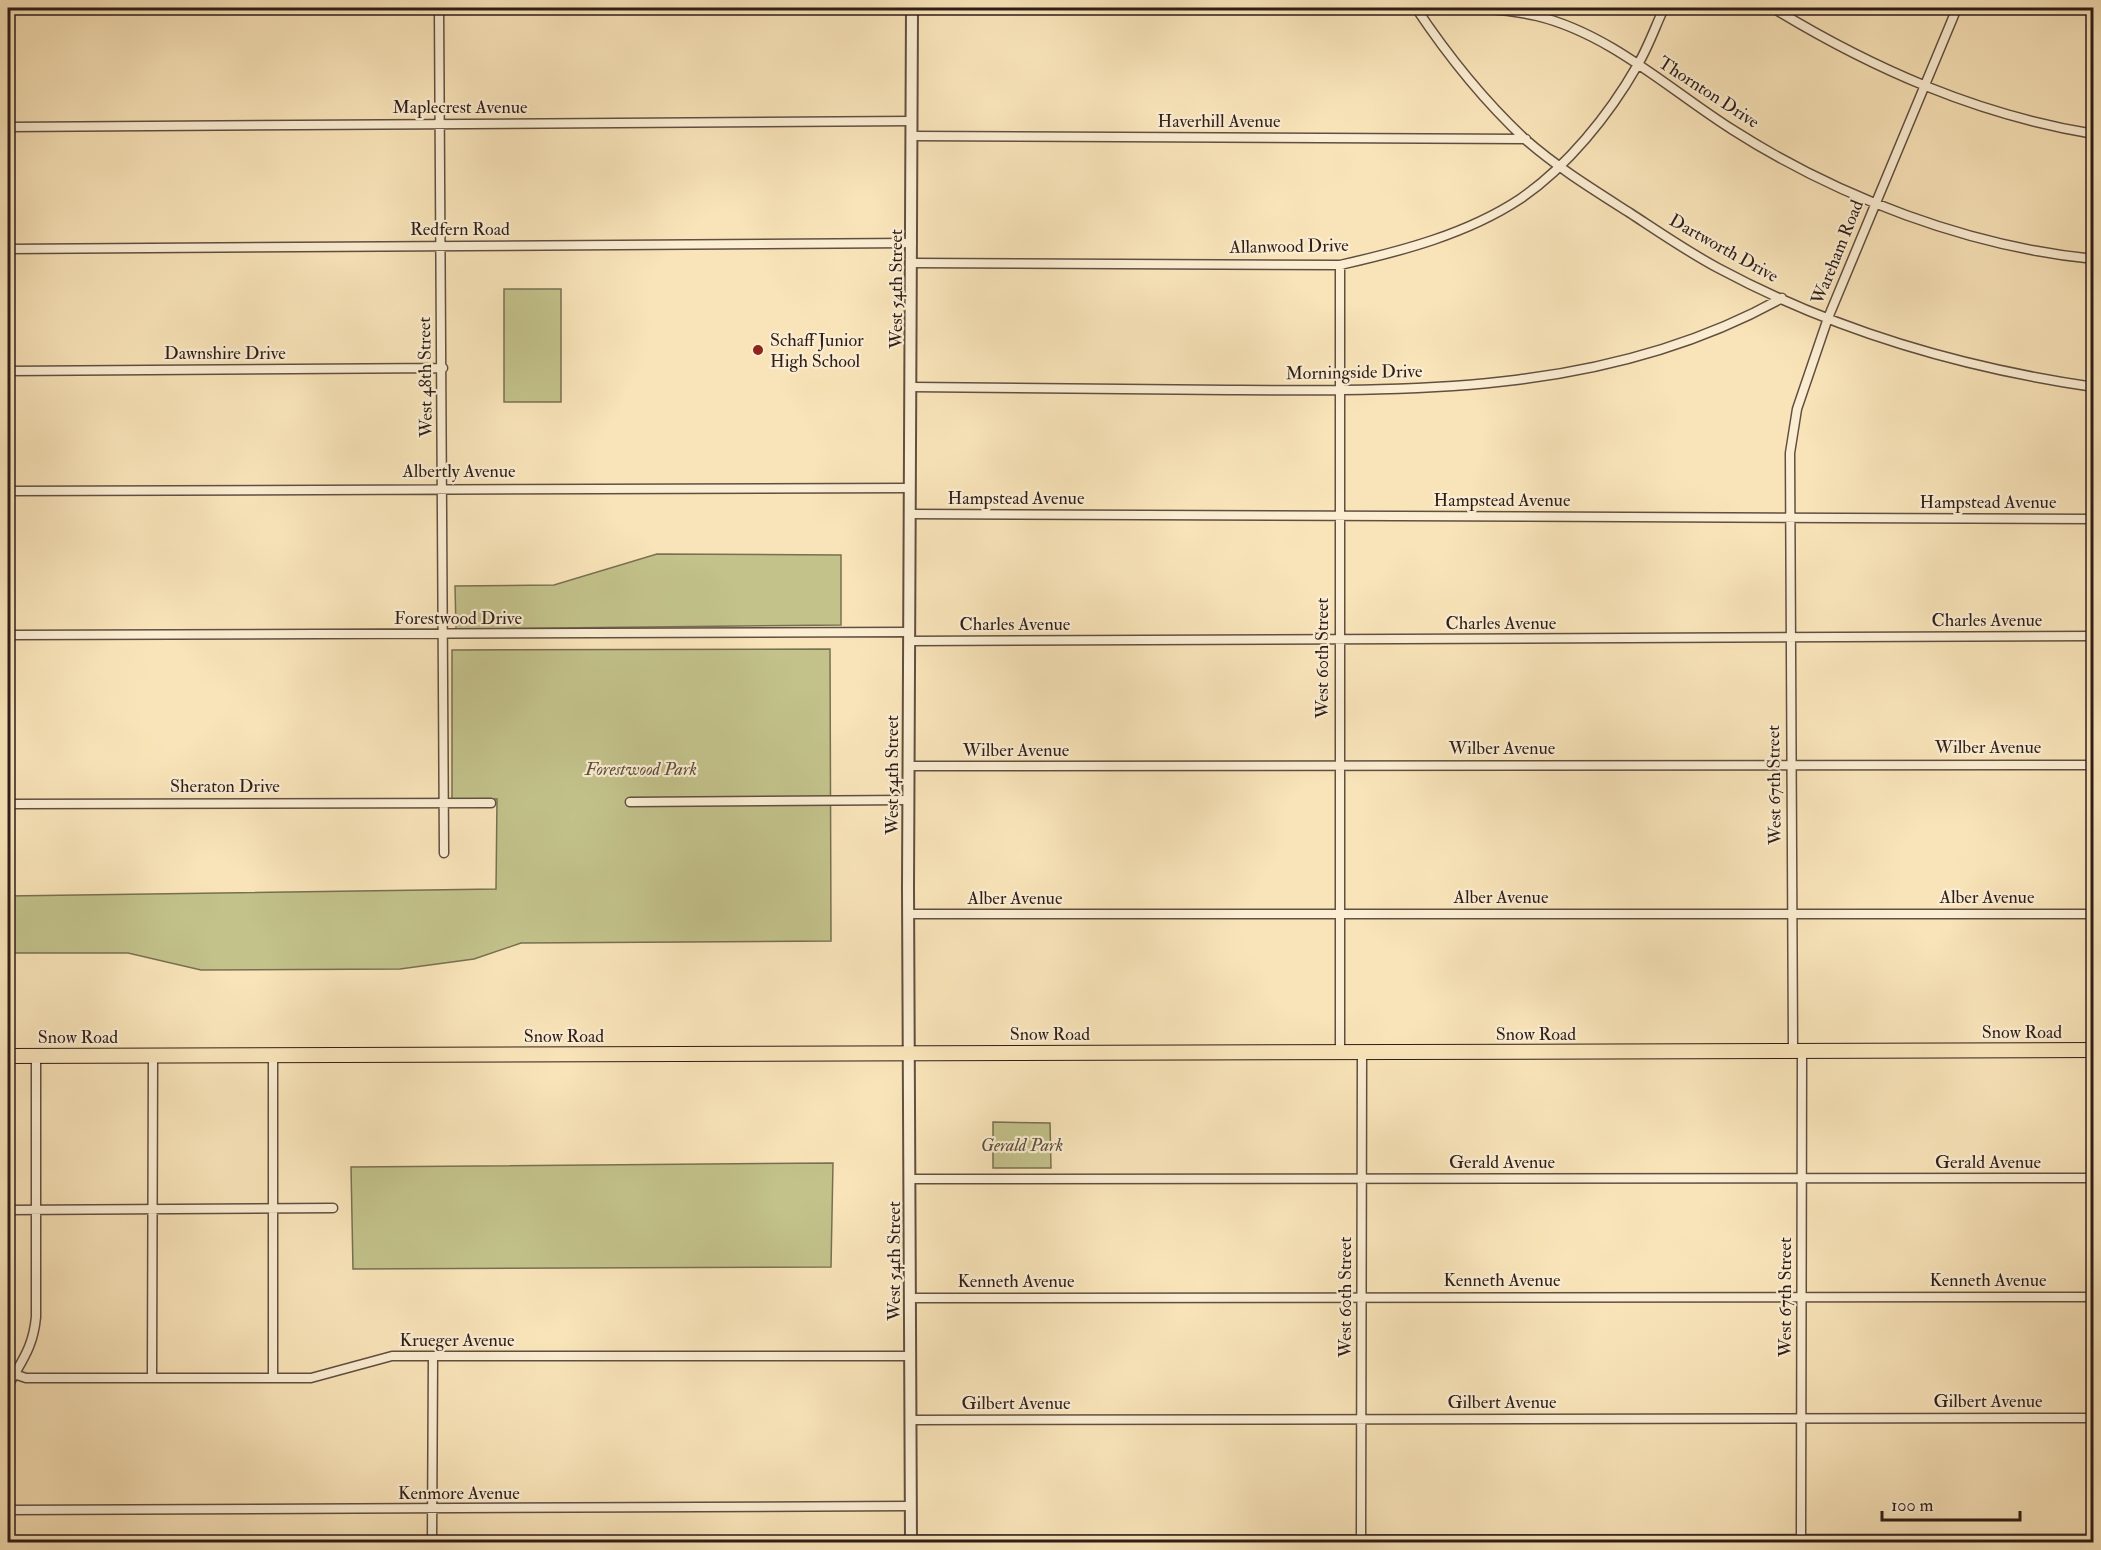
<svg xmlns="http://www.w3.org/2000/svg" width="2101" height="1550" viewBox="0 0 2101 1550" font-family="'IM FELL Double Pica',serif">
	<rect width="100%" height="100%" fill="#f9e4b9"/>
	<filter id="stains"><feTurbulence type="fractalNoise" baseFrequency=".00333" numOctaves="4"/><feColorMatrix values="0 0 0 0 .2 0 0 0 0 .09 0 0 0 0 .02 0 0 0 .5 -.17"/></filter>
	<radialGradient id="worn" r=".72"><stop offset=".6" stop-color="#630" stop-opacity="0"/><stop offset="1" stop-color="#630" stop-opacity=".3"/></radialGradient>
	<path fill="#c3c28b" stroke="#787052" stroke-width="1.5" d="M504 289H561V402H504Z
		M657 554 841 555V625L456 629 455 586 554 585Z
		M830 649 831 941 521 943 474 959 400 969 201 970 128 953H8V896L496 889 497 799H452V650Z
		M993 1122 1050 1123 1051 1168H993Z
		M833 1163 831 1267 353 1269 351 1167Z"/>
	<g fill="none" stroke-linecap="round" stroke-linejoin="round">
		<g stroke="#614f40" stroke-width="11">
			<path id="minor" d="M439 8 444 853
				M1297 8C1343 8 1388 7 1433 8 1468 8 1503 8 1537 16 1611 34 1671 91 1733 130 1838 197 1969 247 2094 259
				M1416 8C1448 56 1483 100 1526 140 1558 168 1594 190 1630 213 1659 232 1688 252 1718 268 1835 331 1963 368 2094 387
				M1773 8C1873 69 1978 115 2094 134
				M8 127 912 121
				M912 136 1526 139
				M8 249 912 243
				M912 263 1340 265C1402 251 1467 234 1520 199 1567 167 1609 115 1637 66 1648 48 1655 27 1664 8
				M8 371 443 368
				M912 387C1018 388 1124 389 1229 390 1419 391 1610 394 1782 298
				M8 491 910 488
				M910 514 2094 519
				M8 635 909 632
				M909 641 2094 636
				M910 766 2094 765
				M630 802 909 800
				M8 804 491 803
				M909 914H2094
				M1793 1051 1790 453 1797 409 1828 318 1957 8
				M1340 1052V265
				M273 1055V1378
				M910 1179 2094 1178
				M8 1210 333 1208
				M910 1298 2094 1297
				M8 1372 26 1378H311L392 1356H911
				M152 1378 153 1055
				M8 1386C22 1360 33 1348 36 1317V1055
				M911 1420 2094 1418
				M8 1510 911 1506
				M8 1510V1542
				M911 1540 2094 1539
				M432 1542 433 1356
				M1361 1542 1362 1052
				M1801 1542 1802 1051"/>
		</g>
		<g stroke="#614f40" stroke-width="14">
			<path id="tertiary" d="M911 1542 908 888 912 8"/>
		</g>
		<g stroke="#2e1d18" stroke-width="16">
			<path id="primary" d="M8 1056 2094 1050"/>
		</g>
		<use href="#minor" stroke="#fbedd2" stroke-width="8"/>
		<use href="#tertiary" stroke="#fbedd2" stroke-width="10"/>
		<use href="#primary" stroke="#f9e4b9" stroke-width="14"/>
	</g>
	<circle fill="#8f2418" stroke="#fbedd2" stroke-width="2" cx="758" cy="350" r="6"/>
	<g text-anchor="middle" stroke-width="4.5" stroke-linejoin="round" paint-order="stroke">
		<g font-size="18" fill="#2e1d18" stroke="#fbedd2">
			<text transform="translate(1709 92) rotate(33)" y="6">Thornton Drive</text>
			<text x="460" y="113">Maplecrest Avenue</text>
			<text x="1219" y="127">Haverhill Avenue</text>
			<text x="460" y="235">Redfern Road</text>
			<text transform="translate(1289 246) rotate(-1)" y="6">Allanwood Drive</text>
			<text transform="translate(1724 248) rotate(29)" y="6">Dartworth Drive</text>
			<text transform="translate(1837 252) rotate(-68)" y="6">Wareham Road</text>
			<text transform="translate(896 289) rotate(-90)" y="6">West 54th Street</text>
			<text x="225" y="359">Dawnshire Drive</text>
			<text transform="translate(1354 372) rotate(-1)" y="6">Morningside Drive</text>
			<text transform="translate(425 377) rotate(-91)" y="6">West 48th Street</text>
			<text x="459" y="477">Albertly Avenue</text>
			<text x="1016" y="504">Hampstead Avenue</text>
			<text x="1502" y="506">Hampstead Avenue</text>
			<text x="1988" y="508">Hampstead Avenue</text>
			<text x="458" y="624">Forestwood Drive</text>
			<text x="1987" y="626">Charles Avenue</text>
			<text x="1501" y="629">Charles Avenue</text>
			<text x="1015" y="630">Charles Avenue</text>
			<text transform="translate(1322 658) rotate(-90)" y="6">West 60th Street</text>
			<text x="1988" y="753">Wilber Avenue</text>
			<text x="1502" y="754">Wilber Avenue</text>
			<text x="1016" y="756">Wilber Avenue</text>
			<text transform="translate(892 775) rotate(-90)" y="6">West 54th Street</text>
			<text transform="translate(1774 785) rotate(-91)" y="6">West 67th Street</text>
			<text x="225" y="792">Sheraton Drive</text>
			<text x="1501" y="903">Alber Avenue</text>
			<text x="1987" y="903">Alber Avenue</text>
			<text x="1015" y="904">Alber Avenue</text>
			<text x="2022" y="1038">Snow Road</text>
			<text x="1050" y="1040">Snow Road</text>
			<text x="1536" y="1040">Snow Road</text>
			<text x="564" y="1042">Snow Road</text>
			<text x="78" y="1043">Snow Road</text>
			<text x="1502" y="1168">Gerald Avenue</text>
			<text x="1988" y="1168">Gerald Avenue</text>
			<text transform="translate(894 1261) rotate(-90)" y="6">West 54th Street</text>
			<text x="1502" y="1286">Kenneth Avenue</text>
			<text x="1988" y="1286">Kenneth Avenue</text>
			<text x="1016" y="1287">Kenneth Avenue</text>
			<text transform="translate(1345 1297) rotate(-90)" y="6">West 60th Street</text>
			<text transform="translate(1785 1297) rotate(-90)" y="6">West 67th Street</text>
			<text x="457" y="1346">Krueger Avenue</text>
			<text x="1988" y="1407">Gilbert Avenue</text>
			<text x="1502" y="1408">Gilbert Avenue</text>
			<text x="1016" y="1409">Gilbert Avenue</text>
			<text x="459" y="1499">Kenmore Avenue</text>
		</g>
		<g font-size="18" fill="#2e1d18" stroke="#fbedd2" text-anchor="start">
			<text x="770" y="346">Schaff Junior<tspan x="770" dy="21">High School</tspan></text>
		</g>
		<g font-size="18" font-style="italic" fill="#5b4f3a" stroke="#fbedd2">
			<text x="641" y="775">Forestwood Park</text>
			<text x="1022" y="1151">Gerald Park</text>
		</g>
	</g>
	<rect width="2101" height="1550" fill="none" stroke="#f9e4b9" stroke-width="30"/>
	<rect x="9" y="9" width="2083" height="1532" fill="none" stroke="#2e1d18" stroke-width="3"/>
	<rect x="15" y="15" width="2071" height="1520" fill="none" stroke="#2e1d18" stroke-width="1.5"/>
	<path d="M1882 1511v9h138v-9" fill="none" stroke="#2e1d18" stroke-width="3"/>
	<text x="1891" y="1511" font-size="18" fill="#2e1d18" stroke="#fbedd2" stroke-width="4.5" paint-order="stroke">100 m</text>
	<rect width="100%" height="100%" filter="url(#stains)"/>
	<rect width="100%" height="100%" fill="url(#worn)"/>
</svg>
